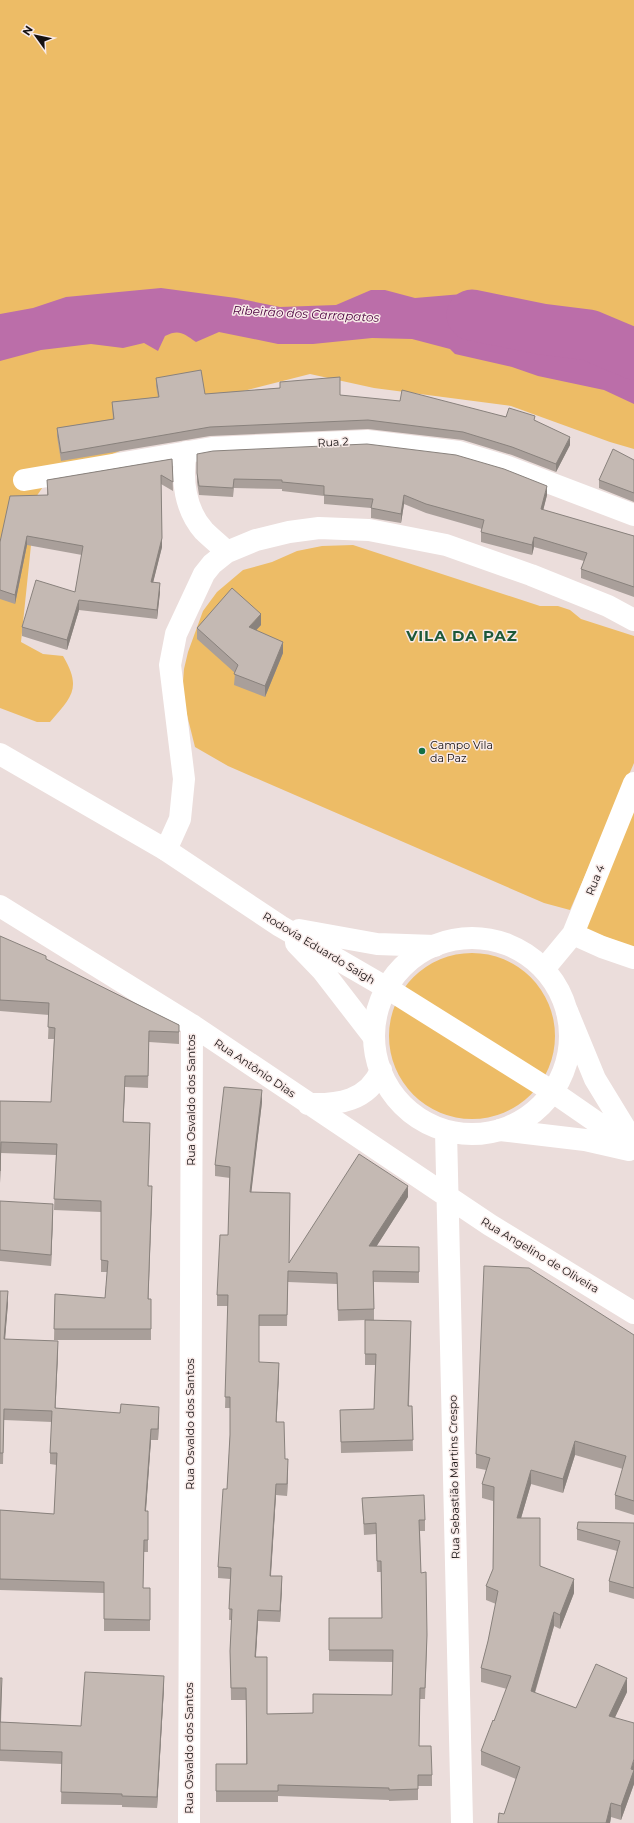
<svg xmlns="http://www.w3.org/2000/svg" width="634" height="1823" viewBox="0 0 634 1823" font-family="Montserrat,sans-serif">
	<rect width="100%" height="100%" fill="#ebdddb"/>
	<path fill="#edbc66" d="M0 0H634V449L610 442 511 406 374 388 310 374 232 394 225 408 110 455 51 475 36 497 21 642 43 654 63 656C82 688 72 697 50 722H37L0 708Z
		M353 545 540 606H558L570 610 581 619 634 636V763L570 910 544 903 228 766 195 747 182 695 184 669 188 652 203 611 217 592 243 570 272 562 297 551 322 546Z
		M634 801V948L583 928Z
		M389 1036a83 83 0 1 1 166 0a83 83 0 1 1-166 0Z"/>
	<path fill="#bb6ea9" d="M161 288 236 298 280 307 336 305 371 290H385L415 298 474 293 495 297 526 315 541 329 589 335 606 329 634 342V404L604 390 538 376 512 367 455 354 450 349 412 339 372 338 313 344H278L219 332 196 342C183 333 179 329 165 336L158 351 144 343 123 348 91 344 41 350 0 361V314L33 308 66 297Z"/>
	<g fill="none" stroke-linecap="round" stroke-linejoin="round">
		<path stroke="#bb6ea9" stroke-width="51" d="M472 315 541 329 589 335 634 354"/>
		<path stroke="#fff" stroke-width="22" d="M186 452C181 479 185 510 204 531 211 538 220 545 227 552
			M24 480 212 448 367 441 459 452 508 467 634 515
			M166 850 180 819 184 779 170 665 176 634 204 574 212 564 227 552 256 540 289 532 319 528 369 530 446 545 531 575 608 606 634 620
			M0 906 192 1025 490 1225 634 1313
			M573 934 602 947 634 958
			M374 1036a98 98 0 1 1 196 0a98 98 0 1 1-196 0Z
			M544 969 573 934 634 783
			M308 1104C338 1105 368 1101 381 1070
			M446 1131 462 1823
			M189 1823 192 1025"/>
		<path stroke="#fff" stroke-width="22" d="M0 754 166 850 280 926 387 988 553 1092 634 1148
			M299 930 377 944 435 946
			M296 943 322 970 373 1036
			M567 1011 595 1079 634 1143
			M500 1130 585 1140 629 1150"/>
	</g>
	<path fill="#a99f9a" d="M156 378 205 394 280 388V382L340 395 535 420 570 445 556 472 512 455 463 440 368 429 210 436 61 461 57 436V428L113 419 112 402 158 397 156 386Z
		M197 454 547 495 543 510 634 536V597L581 578V569L584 561 534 547 532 555 481 542V532L482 529 426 513 404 504 401 523 371 518V508L324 504V496L282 491V489L234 488 233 497 199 495 197 482Z
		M172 459 173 491 161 484 162 547 153 582 160 592 157 619 79 610 67 650 22 636V627L75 592 82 555 27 545 15 604 0 599V542L47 495V480Z
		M634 460V502L599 488V480Z
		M261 625 256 630 283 653 265 697 234 685 235 673 197 639V628Z
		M0 936 46 959 179 1025V1044L149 1042 148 1088 125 1087 123 1122 150 1134 148 1186 152 1197 148 1299H151V1340H54L55 1294 105 1298 107 1272H101V1212L54 1210 56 1155 1 1153 0 1183V1101L51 1102 54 1039H48L49 1015 0 1011Z
		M262 1102 251 1192 289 1263 408 1197 376 1247H419V1283L374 1282V1320L411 1332 409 1406H412L413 1451 341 1453 340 1410 374 1409 375 1365H365V1320L338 1321 337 1284 288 1282 287 1326H259V1362L279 1374 276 1422 288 1471 287 1496 276 1495 271 1576 282 1588 280 1622 258 1621 256 1657 267 1714 313 1713 392 1695 393 1662 329 1661V1618H382L381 1572H377L376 1534 364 1535 362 1498 425 1520V1531H420L421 1573 427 1646 425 1699H420L419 1746 432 1775V1786H418V1800L389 1801V1800L278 1796V1802H216V1764H246V1700H231L230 1651 232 1620H229L230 1579 218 1578V1567L227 1489 230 1436V1408H225L228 1306H217V1295L228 1235 230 1178 215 1176V1165Z
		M0 1201 53 1215 51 1266 0 1261Z
		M0 1291 8 1303 5 1339 58 1353 55 1408 159 1418 158 1440H151L146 1511H148V1552H144L143 1588H150V1631H104V1593L0 1590V1500V1510L54 1514 57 1465 50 1464V1453L52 1422 4 1420 3 1464H0Z
		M634 1335V1515L615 1509V1495L623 1469 575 1455 563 1493 531 1484 521 1518 540 1566 574 1593 560 1629 554 1626 535 1693 576 1708 627 1692 615 1717 634 1775V1784L621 1820 611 1817 610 1823H498L504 1814 516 1779 481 1765V1751L494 1721 507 1689 481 1682V1668L488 1641 496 1604 486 1600V1586L493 1569V1501L482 1498V1484L486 1470 476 1468V1454Z
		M634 1523V1599L609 1592V1581L617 1551 577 1540V1529Z
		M0 1678 2 1690 1 1722 81 1726 164 1687 157 1808 122 1807V1805L61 1804 62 1764 0 1761Z"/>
	<path fill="#89827d" d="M570 437V445L556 472V464Z
		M547 486V495L541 519V509Z
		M404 495V504L401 523V514Z
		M27 536V545L15 604V595Z
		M534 537V547L532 555V545Z
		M162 538V547L151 591V582Z
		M160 583V592L157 619V610Z
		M79 600V610L67 650V640Z
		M261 614V625L249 638V627Z
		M283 642V653L265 697V686Z
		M125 1076V1087L123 1133V1122Z
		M262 1090V1102L250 1204V1192Z
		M1 1142V1153L0 1183V1171Z
		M152 1186V1197L148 1310V1299Z
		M408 1186V1197L369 1258V1246Z
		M53 1204V1215L51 1266V1255Z
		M8 1291V1303L4 1351V1339Z
		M58 1341V1353L55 1419V1408Z
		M279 1363V1374L276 1433V1422Z
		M159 1407V1418L158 1440V1429Z
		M151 1429V1440L145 1522V1511Z
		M575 1441V1455L563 1493V1479Z
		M288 1459V1471L287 1496V1484Z
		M531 1470V1484L517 1532V1518Z
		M276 1484V1495L270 1587V1576Z
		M282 1576V1588L280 1622V1611Z
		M574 1579V1593L560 1629V1615Z
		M258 1610V1621L255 1669V1657Z
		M554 1612V1626L531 1705V1691Z
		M164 1676V1687L157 1808V1797Z
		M627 1678V1692L609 1730V1716Z
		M634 1759V1784L621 1820V1806Z
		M611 1803V1817L610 1823H606Z"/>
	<path fill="#c4b9b3" stroke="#89827d" d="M201 370 205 394 280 388V382L340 377V395L400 401 402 390 506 417 509 408 535 416 534 420 570 437 556 464 512 447 463 432 368 420 210 427 61 453 57 428 114 419 112 402 159 397 156 378Z
		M367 444 456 455 504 469 547 486 541 509 634 536V587L581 569 587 553 534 537 532 545 481 532 484 520 426 504 404 495 401 514 371 508 373 499 324 495V486L282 482V480L234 479 233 488 199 486 197 473V454L213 451Z
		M613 449 634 460V493L599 480Z
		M172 459 173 482 161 475 162 538 151 582 160 583 157 610 79 600 67 640 22 627 36 580 75 592 83 546 27 536 15 595 0 590V542L10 496 48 495 47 480Z
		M232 588 261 614 249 627 283 642 265 686 234 674 238 665 197 628Z
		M0 936 46 956V959L179 1025V1032L149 1031 148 1076H125L123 1122 150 1123 148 1186H152L148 1299H151V1329H54L55 1294 105 1298 108 1261 101 1260V1201L54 1199 57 1144 1 1142 0 1171V1101L51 1102 55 1028 48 1027 49 1003 0 1000Z
		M224 1087 262 1090 250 1192 290 1193 289 1263 359 1154 408 1186 369 1246 419 1247V1272L373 1271 374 1309 338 1310 337 1273 288 1271 287 1315H259V1362L279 1363 276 1422H284L285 1459H288L287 1484H276L270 1576H282L280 1611 258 1610 255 1657H267V1714L313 1713V1694L392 1695 393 1650H329V1618H382L381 1561H377L376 1523 364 1524 362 1498 424 1495 425 1520H419L421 1573 426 1572 427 1635 425 1688H420L419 1746H431L432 1775H418V1789L389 1790V1788L278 1785V1791H216V1764H247L246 1688H231L230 1651 232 1609H229L231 1568 218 1567 223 1489H227L230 1435V1397H225L228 1295H217L220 1235H228L230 1167 215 1165Z
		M0 1201 53 1204 51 1255 0 1250Z
		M484 1266 529 1268 634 1335V1501L615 1495 626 1456 575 1441 563 1479 531 1470 517 1518H540V1566L574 1579 560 1615 554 1612 531 1691 576 1708 596 1664 627 1678 609 1716 634 1723V1759L631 1769 634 1770 621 1806 611 1803 606 1823H498L499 1813 504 1814 520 1767 481 1751 493 1720 494 1721 511 1676 481 1668 488 1641 498 1591 486 1586 493 1569 494 1487 482 1484 490 1458 476 1454Z
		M0 1291H8L4 1339 58 1341 55 1408 120 1413 121 1404 159 1407 158 1429H151L145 1511H148V1540H144L143 1588H150V1620L104 1619V1582L0 1579V1510L54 1514 57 1453H50L52 1411 4 1409 3 1453H0Z
		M365 1320 411 1321 408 1406H412L413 1440 341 1442 340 1410 374 1409 376 1354H365Z
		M578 1522 634 1523V1588L609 1581 620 1541 577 1529Z
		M85 1672 164 1676 157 1797 122 1796V1794L61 1792 62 1752 0 1750V1678H2L0 1722 81 1726Z"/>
	<circle fill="#137045" stroke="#f8eae8" stroke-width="1.5" cx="422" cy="751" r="4"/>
	<g text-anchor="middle" stroke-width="3" stroke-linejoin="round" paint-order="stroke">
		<g font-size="11" fill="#161111" stroke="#f8eae8">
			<text transform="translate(333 442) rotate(-3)" y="4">Rua 2</text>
			<text transform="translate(595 880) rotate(-68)" y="4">Rua 4</text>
			<text transform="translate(319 948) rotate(31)" y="4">Rodovia Eduardo Saigh</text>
			<text transform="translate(255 1068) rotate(34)" y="4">Rua Antônio Dias</text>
			<text transform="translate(191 1100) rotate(-90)" y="4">Rua Osvaldo dos Santos</text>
			<text transform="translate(540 1255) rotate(31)" y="4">Rua Angelino de Oliveira</text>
			<text transform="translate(190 1424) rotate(-90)" y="4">Rua Osvaldo dos Santos</text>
			<text transform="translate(454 1477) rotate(-91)" y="4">Rua Sebastião Martins Crespo</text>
			<text transform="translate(189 1748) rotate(-90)" y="4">Rua Osvaldo dos Santos</text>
		</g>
		<g font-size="11" fill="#161111" stroke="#f8eae8" text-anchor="start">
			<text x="430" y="749">Campo Vila<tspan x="430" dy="13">da Paz</tspan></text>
		</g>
		<g font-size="12" font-style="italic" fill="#4a013f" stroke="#f8eae8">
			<text transform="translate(306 314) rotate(3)" y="4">Ribeirão dos Carrapatos</text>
		</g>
		<g font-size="15" font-weight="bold" letter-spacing="1" fill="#1d5839" stroke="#f8eae8">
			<text x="462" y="641">VILA DA PAZ</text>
		</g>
	</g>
	<g transform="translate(36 36) rotate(303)" stroke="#f8eae8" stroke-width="3" paint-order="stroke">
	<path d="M0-3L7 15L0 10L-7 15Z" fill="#161111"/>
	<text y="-6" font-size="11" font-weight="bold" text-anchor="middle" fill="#161111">N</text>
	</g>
</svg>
